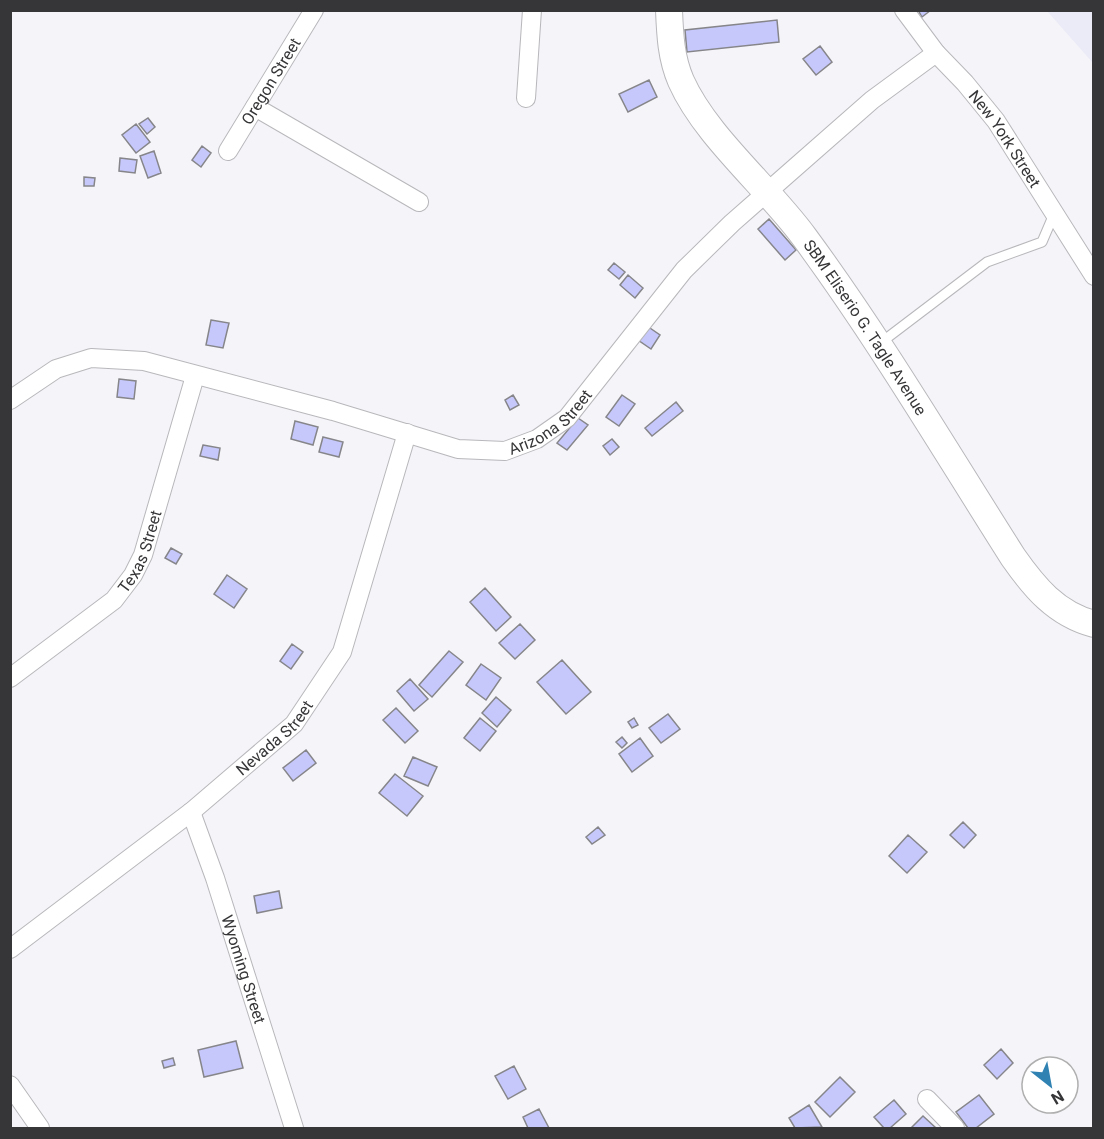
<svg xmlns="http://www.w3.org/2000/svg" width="1104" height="1139" viewBox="0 0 1104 1139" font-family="Roboto,sans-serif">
	<rect width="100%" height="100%" fill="#f5f5f9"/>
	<path fill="#eaebf7" d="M1047 11H1093V63Z"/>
	<path fill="#c6c8fc" stroke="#86868a" stroke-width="1.5" d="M918 10H931L922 17Z
		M777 20 779 42 687 52 685 30Z
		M820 46 832 62 816 75 803 59Z
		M649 80 657 97 628 112 619 94Z
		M148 118 155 127 147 134 139 124Z
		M136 124 150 142 136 153 122 135Z
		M202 146 211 153 201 167 192 160Z
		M154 151 161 173 148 178 140 156Z
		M120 158 137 160 135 173 119 171Z
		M84 177 95 178 94 186H84Z
		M769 219 796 250 785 260 758 229Z
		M614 263 625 272 619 279 608 270Z
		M628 275 643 288 635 298 620 285Z
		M211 320 229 323 223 348 206 345Z
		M647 326 660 335 651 349 638 340Z
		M119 379 136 381 134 399 117 397Z
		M513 395 519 405 510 410 505 400Z
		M622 395 635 404 619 426 606 417Z
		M676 402 683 411 652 436 645 428Z
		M578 418 588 425 567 450 557 443Z
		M295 421 318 427 313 445 291 439Z
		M323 437 343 442 339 457 319 452Z
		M612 439 619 447 610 455 603 446Z
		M203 445 220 448 218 460 200 456Z
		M171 548 182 554 176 564 165 558Z
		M227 575 247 589 234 608 214 594Z
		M485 588 511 617 496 631 470 602Z
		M520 624 535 640 515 659 499 643Z
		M292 644 303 652 291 669 280 661Z
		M449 651 463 662 432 697 419 685Z
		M562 660 591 692 566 714 537 682Z
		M481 664 501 678 486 700 466 685Z
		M410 679 428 699 414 711 397 691Z
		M496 697 511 710 497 727 482 713Z
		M396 708 418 731 405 743 383 720Z
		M668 714 680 729 661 743 649 728Z
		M480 718 496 731 480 751 464 738Z
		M634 718 638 725 632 728 628 722Z
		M622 737 627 743 622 748 616 742Z
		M640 738 653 756 632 772 619 754Z
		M306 750 316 763 293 781 283 768Z
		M413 757 437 767 428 786 404 776Z
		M395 774 423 796 407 816 379 793Z
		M963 822 976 835 964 848 950 835Z
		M598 827 605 835 592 844 586 837Z
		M908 835 927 852 907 873 889 856Z
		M279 891 282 908 257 913 254 896Z
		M236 1041 243 1068 204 1077 198 1050Z
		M1001 1049 1013 1063 997 1079 984 1065Z
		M173 1058 175 1065 164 1068 162 1061Z
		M514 1066 526 1089 508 1099 495 1076Z
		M840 1077 855 1092 830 1117 815 1102Z
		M979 1095 994 1114 976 1128H968L956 1112Z
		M894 1100 906 1114 890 1128H884L874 1117Z
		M809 1105 822 1127 795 1128 789 1118Z
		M539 1109 549 1128H528L523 1117Z
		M923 1116 936 1128H911Z"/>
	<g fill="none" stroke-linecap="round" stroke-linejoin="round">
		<g stroke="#b8b8bc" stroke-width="11">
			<path id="lane" d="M879 344 987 262 1042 242 1054 214"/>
		</g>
		<g stroke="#b8b8bc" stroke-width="20">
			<g id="street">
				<path id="s1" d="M904 10 936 53 965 83 996 121 1094 276"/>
				<path d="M526 98 532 10"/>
				<path d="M255 107 419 202"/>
				<path id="s2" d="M228 151 314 10"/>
				<path id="s3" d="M10 400 56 369 91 358 144 361 333 411 458 449 505 451 537 439 567 418 684 270 732 223 872 100 936 53"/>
				<path id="s4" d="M10 678 114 600 133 575 143 555 195 376"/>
				<path id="s5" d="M191 812 215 878 294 1128"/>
				<path id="s6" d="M10 949 191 812 294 724 342 652 407 433"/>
				<path d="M10 1085 40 1128"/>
				<path d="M927 1099 955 1128"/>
			</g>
		</g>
		<g stroke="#b8b8bc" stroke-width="28">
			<g id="secondary">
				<path id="s7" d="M669 10C670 35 671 58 681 81 706 137 769 188 805 238 880 340 945 450 1013 557 1034 587 1056 614 1094 624"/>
			</g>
		</g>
		<use href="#lane" stroke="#fff" stroke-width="9"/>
		<use href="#street" stroke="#fff" stroke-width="18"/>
		<use href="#secondary" stroke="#fff" stroke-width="26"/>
	</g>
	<g text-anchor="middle" stroke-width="4.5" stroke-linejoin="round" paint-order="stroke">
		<g font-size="16" fill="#363638" stroke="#fff">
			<text dy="6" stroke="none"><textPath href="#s2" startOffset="82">Oregon Street</textPath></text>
			<text dy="6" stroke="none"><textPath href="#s1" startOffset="164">New York Street</textPath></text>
			<text dy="6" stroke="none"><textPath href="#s7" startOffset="381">SBM Eliserio G. Tagle Avenue</textPath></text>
			<text dy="6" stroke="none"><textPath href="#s3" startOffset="573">Arizona Street</textPath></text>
			<text dy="6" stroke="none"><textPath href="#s4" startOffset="186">Texas Street</textPath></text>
			<text dy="6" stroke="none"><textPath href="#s6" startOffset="339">Nevada Street</textPath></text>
			<text dy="6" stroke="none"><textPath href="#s5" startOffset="166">Wyoming Street</textPath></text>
		</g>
	</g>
	<rect width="1104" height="1139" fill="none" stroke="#363638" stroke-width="24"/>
	<g transform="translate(1050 1085) rotate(149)"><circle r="28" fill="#ffffff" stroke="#afafaf" stroke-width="1.5"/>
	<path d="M0-4.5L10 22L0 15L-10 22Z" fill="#3082b3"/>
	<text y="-9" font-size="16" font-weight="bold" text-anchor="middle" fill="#363638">N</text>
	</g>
</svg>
